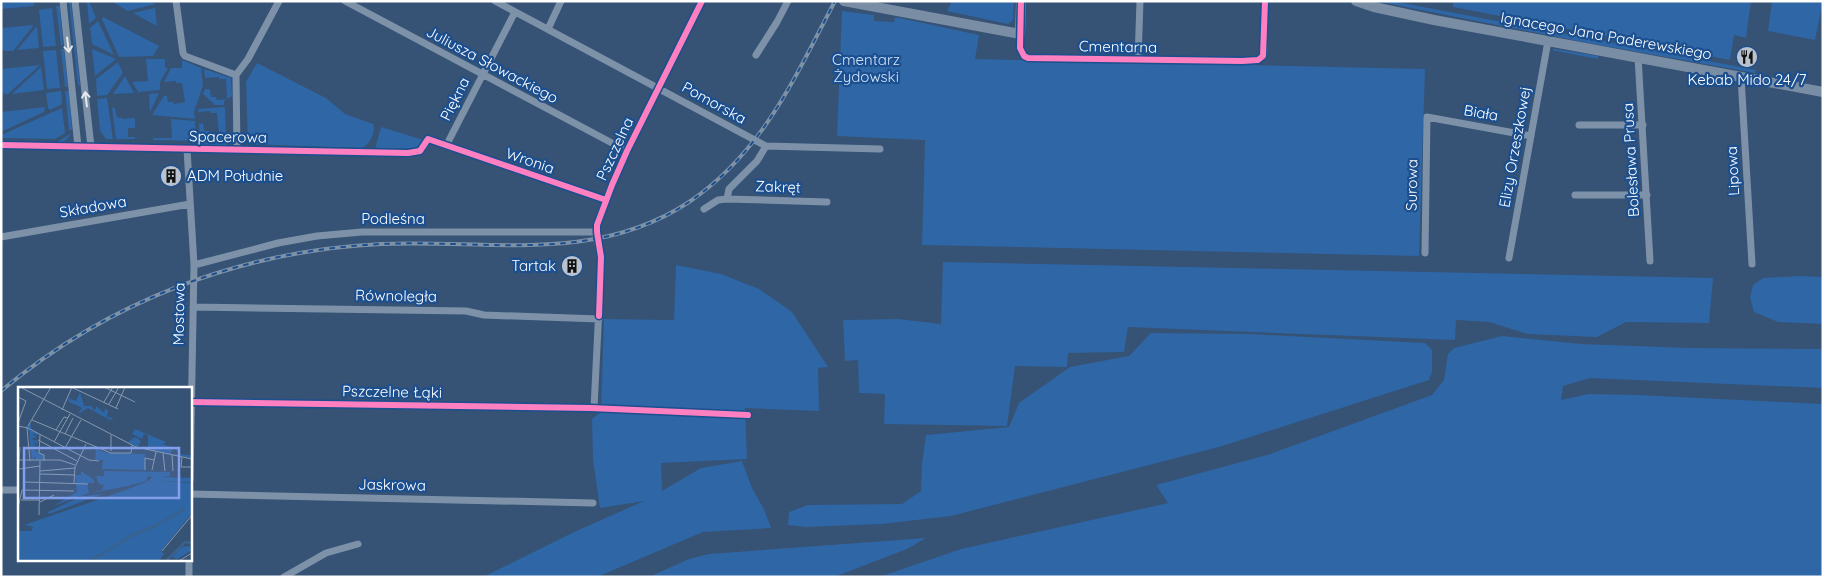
<svg xmlns="http://www.w3.org/2000/svg" width="1824" height="578" viewBox="0 0 1824 578" font-family="Quicksand,sans-serif">
	<rect width="100%" height="100%" fill="#365274"/>
	<path fill="#2f66a5" d="M1 1H34V6L1 9Z
		M69 1H71L80 85H78Z
		M87 1H89L96 18 89 24Z
		M111 1H150L155 4 128 11Z
		M952 1H1014L1013 20 1008 24 947 11Z
		M1376 1H1392L1756 70 1755 73 1588 43Z
		M1453 1H1751L1746 38 1734 35 1730 60 1453 7Z
		M1772 1H1823L1815 40 1768 31Z
		M56 6H60L63 45 61 46Z
		M52 8 56 46 43 47 39 10Z
		M155 8 157 26 133 13Z
		M842 11 874 15V21L894 22 895 17 979 35 975 59 1425 69 1419 256 922 245 925 140 837 136Z
		M103 17 159 46 153 56 119 57 102 19Z
		M98 21 114 55 92 44 90 28Z
		M34 25 13 51H6L1 49V28Z
		M37 26 39 48 17 50Z
		M61 49H64L68 87H65Z
		M92 49 116 59 95 76Z
		M1555 49 1598 56V59L1551 50Z
		M56 50 60 88 47 89 43 51Z
		M146 59H165V68H168L160 82V90L138 92 132 82 148 81Z
		M182 60 201 68 203 85 194 112 195 119 152 115 164 96H167L168 102H173L174 104 185 102 182 83H176V81L164 82 171 68H182Z
		M118 62 123 73 107 95 97 96 96 79Z
		M257 63 326 98 345 114 373 124C376 133 370 144 362 148L248 144 246 82Z
		M40 65 8 94 1 93V69Z
		M41 67 44 90 12 94Z
		M204 69 231 78 232 96 224 101V105H215L203 94 205 89H210L211 97H216L217 100 227 99 226 79H219V77L205 78Z
		M125 76 134 93 113 94Z
		M61 91 62 104 50 110 48 108 46 93Z
		M65 91H69L72 130H69Z
		M159 93 150 112 149 94Z
		M107 98 113 139H106L100 131 97 99Z
		M45 107 44 112 1 132V112Z
		M225 107 226 139H233V143H228V145H204V142L200 141 199 124 203 123 204 131H209L210 133H219L217 113H211L210 111 198 112V109Z
		M62 108 65 133 55 139 1 138V135Z
		M112 108H115L117 118 121 117 122 119 135 118V128H128V137H135V139H116Z
		M171 119 195 121 196 141 153 140V138H172Z
		M381 127 427 141 416 150 375 149Z
		M72 133 67 139 61 143 1 141 57 142Z
		M943 262 1713 278 1709 323 1626 322 1597 337 1528 334 1489 322 1456 320 1455 340 1128 327 1124 352 1068 353 1067 367 1015 366 1007 426 884 424 885 394 859 393 858 360 845 361 843 320 898 319 941 324Z
		M676 265 721 274 759 289 792 312 828 367 818 368 819 411 745 408 747 459 661 463 662 491 701 468 742 461 752 488 764 509 771 528 703 532 597 577H483L574 532 644 501 600 508 593 460 592 419 601 412 604 319 674 320Z
		M1800 276 1823 277V324L1778 322 1754 312 1750 297 1753 285 1763 278Z
		M1151 333 1250 334 1425 343 1432 350V372L1429 380 1219 447 951 516 882 524 806 527 788 525 789 512 808 505 902 504 921 491 922 463 926 435 1009 427 1019 403 1070 367 1129 356Z
		M1502 336 1581 344 1691 348 1823 349V388L1590 378 1563 386 1561 400 1588 394 1638 395 1823 404V577H879L961 549 1168 503 1156 485 1267 455 1432 395 1444 380 1448 354 1454 348Z
		M926 538 907 549 834 577H649L689 559 709 554Z"/>
	<g fill="none" stroke-linecap="round" stroke-linejoin="round">
		<path stroke="#7d92a8" stroke-width="7" d="M63 1 78 147
			M75 1 91 147
			M176 1 183 53 185 56 236 75 237 149
			M345 1 627 151
			M495 1 766 146 880 149
			M548 29 561 1
			M1020 34C1020 43 1018 54 1028 58L1254 61 1261 58 1264 53 1265 1
			M756 55 777 22 788 1
			M1638 57 1650 261
			M1138 60 1140 1
			M236 75 248 59 279 1
			M1741 77 1752 264
			M1579 125H1643
			M1 145 408 153 420 151 428 139 606 200
			M446 146 515 12
			M766 146 757 161 729 189 727 199 827 202
			M187 149 194 265 190 480
			M1575 195H1647
			M704 209 718 200 727 199
			M1 237 190 204
			M1425 253 1427 117 1531 136
			M1509 258 1548 41
			M194 265 278 243 317 236 362 232H597
			M193 307 466 311 484 315 599 319
			M190 402 591 408 748 415
			M594 408 601 266C601 252 594 236 598 224 607 188 626 154 642 122 662 82 682 41 702 1
			M1 490H19
			M190 494 593 503
			M189 577V559
			M284 577 326 553 358 544"/>
		<path stroke="#798da4" stroke-width="10" d="M844 1 1020 34 1021 1
			M1356 1 1374 7 1434 20 1823 92"/>
		<g stroke="#7e92a7" stroke-width="4">
			<path id="rail" d="M1 391C109 301 240 251 381 244 486 239 594 265 689 202 763 152 795 77 835 1"/>
		</g>
		<use href="#rail" stroke="#1b4f8f" stroke-width="2" stroke-dasharray="5.5" stroke-linecap="butt"/>
		<g stroke="#1b4f8f" stroke-width="9">
			<path id="cycleway" d="M1021 1 1020 48 1024 56 1028 58 1242 61 1258 60 1263 56 1265 1
				M1 145 408 153 420 151 428 139 606 200
				M599 316 601 257 597 232V225L612 185 627 151 702 1
				M190 402 591 408 748 415"/>
		</g>
		<use href="#cycleway" stroke="#ff80c0" stroke-width="6"/>
	</g>
	<defs><path id="oneway-shaft" d="M-6 0H5M1.5-3L5.5 0L1.5 3" fill="none" stroke-width="1.6" stroke-linecap="round" stroke-linejoin="round" transform="scale(1.25)"/></defs>
	<g stroke="#e5e9ee">
		<use href="#oneway-shaft" transform="translate(68 45) rotate(83)"/>
		<use href="#oneway-shaft" transform="translate(86 99) rotate(-97)"/>
	</g>
	<defs>
		<g id="restaurant-disc" transform="scale(1.125)"><circle r="9.5" fill="#b9c2ce" stroke="#1b4f8f"/><path d="M-5-6h1v4h1v-4h1v4h1v-4h1v5L-1.5 .5V6h-2V.5L-5-1ZM5-6V6H3V1.5H1.5Q1.5-4 5-6Z" fill="#111"/></g>
		<g id="building-disc" transform="scale(1.125)"><circle r="9.5" fill="#b9c2ce" stroke="#1b4f8f"/><path d="M-4-6H4V6H1V3H-1V6H-4ZM-2.5-4.3h1.7v1.8h-1.7ZM.8-4.3h1.7v1.8H.8ZM-2.5-1h1.7V.8h-1.7ZM.8-1h1.7V.8H.8Z" fill="#111"/></g>
	</defs>
	<g fill-rule="evenodd">
		<use href="#restaurant-disc" x="1747" y="57"/>
		<use href="#building-disc" x="171" y="176"/>
		<use href="#building-disc" x="572" y="266"/>
	</g>
	<g text-anchor="middle" stroke-width="4.5" stroke-linejoin="round" paint-order="stroke">
		<g font-size="15" fill="#fff" stroke="#1b4f8f">
			<text transform="translate(1606 36) rotate(10)" y="5">Ignacego Jana Paderewskiego</text>
			<text transform="translate(1118 47) rotate(1)" y="5">Cmentarna</text>
			<text transform="translate(492 65) rotate(28)" y="5">Juliusza Słowackiego</text>
			<text transform="translate(455 99) rotate(-63)" y="5">Piękna</text>
			<text transform="translate(714 103) rotate(29)" y="5">Pomorska</text>
			<text transform="translate(1481 113) rotate(10)" y="5">Biała</text>
			<text transform="translate(228 137) rotate(1)" y="5">Spacerowa</text>
			<text transform="translate(1515 147) rotate(-80)" y="5">Elizy Orzeszkowej</text>
			<text transform="translate(615 149) rotate(-65)" y="5">Pszczelna</text>
			<text transform="translate(1631 160) rotate(-93)" y="5">Bolesława Prusa</text>
			<text transform="translate(530 161) rotate(19)" y="5">Wronia</text>
			<text transform="translate(1733 171) rotate(-93)" y="5">Lipowa</text>
			<text transform="translate(1412 185) rotate(-89)" y="5">Surowa</text>
			<text transform="translate(778 187) rotate(2)" y="5">Zakręt</text>
			<text transform="translate(93 207) rotate(-10)" y="5">Składowa</text>
			<text x="393" y="224">Podleśna</text>
			<text transform="translate(396 296) rotate(1)" y="5">Równoległa</text>
			<text transform="translate(179 314) rotate(-89)" y="5">Mostowa</text>
			<text transform="translate(392 392) rotate(1)" y="5">Pszczelne Łąki</text>
			<text transform="translate(392 485) rotate(1)" y="5">Jaskrowa</text>
		</g>
		<g font-size="15" fill="#cfe3fa" stroke="#1b4f8f">
			<text x="866" y="65">Cmentarz<tspan x="866" dy="17">Żydowski</tspan></text>
		</g>
		<g font-size="15" fill="#fff" stroke="#1b4f8f">
			<text x="1747" y="85">Kebab Mido 24/7</text>
			<text x="187" y="181" text-anchor="start">ADM Południe</text>
			<text x="556" y="271" text-anchor="end">Tartak</text>
		</g>
	</g>
	<g transform="translate(18 387)">
		<rect width="174" height="174" fill="#365274"/>
		<path d="M62 5 66 19H73L77 24 78 19 86 26 87 22 90 23 89 30 96 31 92 33 70 21 60 27 64 21 51 15 50 11 58 14ZM13 36V42L22 48 13 47 19 50 13 52 20 54 19 57 14 54 20 60 14 58 19 63 14 62 25 68V73H18V69L14 73 11 44 7 40ZM117 42 148 55 145 57 149 59 161 61V65L155 61 153 67 173 68 174 71 124 62 110 55 117 50 123 54 120 60 130 62V48L126 47 124 52 114 47ZM78 62 89 66 127 67V83L84 82 85 73H77ZM63 84 76 93V96H69L71 106 35 119 59 105 57 88H63ZM86 84 152 85V89L142 90 174 91V95L139 94 174 96V126L143 164 146 167 141 174H0V144H13L15 140 6 138 105 104 128 95 135 90 130 89 128 94 110 99 73 106 84 103 86 98 81 97 78 89H86ZM85 107 31 127 30 125 64 109ZM171 159 174 163 168 167 159 172 154 170 164 160Z" fill="#2f66a5"/>
		<path fill="none" stroke="#3b618d" stroke-width="2.5" d="M142 136 167 122M87 165 113 149 141 137M71 174 86 166M148 174 167 155 174 156"/>
		<path fill="none" stroke="#8697ac" stroke-width="1" d="M2 0 118 60 174 72M53 0 100 22M86 0 117 15M0 10 8 14 0 36M86 15 95 0M91 17 101 0M98 21 107 0M44 23 54 0M14 33 93 66H113L114 58M0 39 10 41 71 73 81 74M10 39 33 0M9 41 12 74M38 43 46 30 50 31M47 47 55 31M22 48 21 66 26 68V74M20 53 59 74M36 55 52 27M47 61 63 33M93 64V48M145 66 147 84M154 68 155 84M164 70 163 80H174M0 73H42L57 78M1 82 22 79M127 83V71L136 73M134 83 138 65M22 84 57 81M22 87 57 88M0 89 2 60M7 95 70 97M56 96 57 80 68 57M3 113H22M22 115 36 108M0 121 4 103 56 104M21 128 22 74M144 164 174 128M161 174 174 166"/>
		<path fill="#839eea" fill-opacity="0.15" stroke="#839eea" stroke-width="2.5" d="M6 61H161V111H6Z"/>
		<rect width="174" height="174" fill="none" stroke="#fff" stroke-width="2.5"/>
	</g>
	<rect width="1824" height="578" fill="none" stroke="#ffffff" stroke-width="5"/>
</svg>
